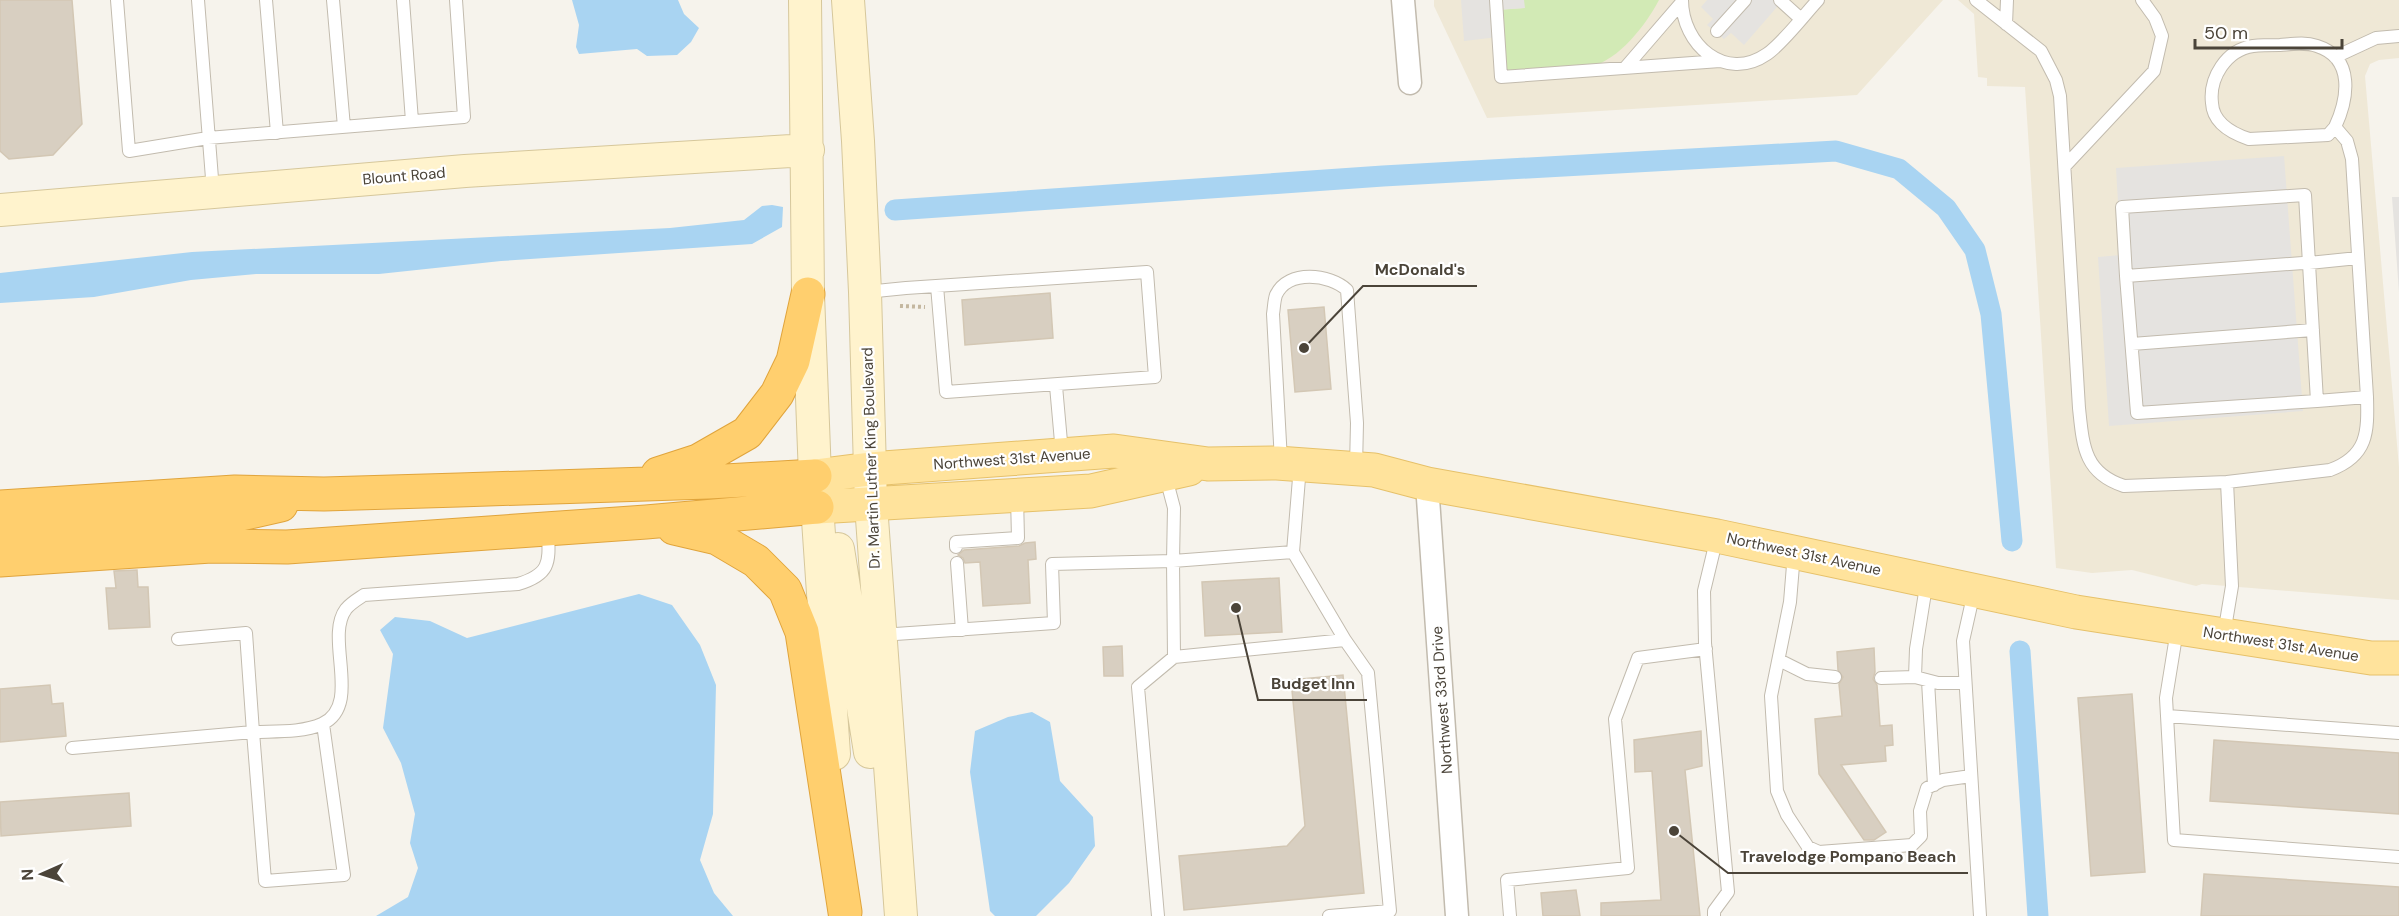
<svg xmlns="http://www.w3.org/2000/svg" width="2399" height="916" viewBox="0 0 2399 916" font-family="'DM Sans',sans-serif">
	<rect width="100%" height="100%" fill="#f6f3ec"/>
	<path fill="#efe8d6" d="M1434 0H1943L1857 95 1487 118 1434 6Z
		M1958 0H2399V58L2379 60 2370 64 2365 76 2399 467V600L2202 584 2196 586 2132 570 2092 573 2056 568 2025 87 1987 86V78L1978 77 1974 14Z"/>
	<path fill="#d2eab5" d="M1524 0H1659C1646 25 1619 60 1590 67 1563 74 1529 74 1501 77L1496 10 1524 8Z"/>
	<path fill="#e5e3e0" d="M1461 0H1524L1525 8 1497 10 1498 37 1464 41Z
		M1707 0H1783L1744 45 1731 33 1724 39 1707 25 1713 19 1701 7Z
		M2284 156 2303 411 2109 426 2098 257 2121 255 2116 168Z
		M2392 197H2399V292Z"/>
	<path fill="#a9d4f2" d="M572 0H678L684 14 699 28 691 42 677 55 647 56 637 49 579 54 576 47 579 25Z
		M772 205 783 207 782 227 752 244 501 261 379 274H256L191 280 94 297 0 303V273L192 252 670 228 744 220 762 206Z
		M639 594 672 605 700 645 716 685 713 814 700 860 714 893 733 916H376L408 897 418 868 410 843 415 814 401 763 383 728 393 654 380 630 395 617 430 621 467 638Z
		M1032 712 1050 722 1060 781 1093 817 1095 846 1069 883 1036 916H995L990 911 970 772 975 731 1008 717Z"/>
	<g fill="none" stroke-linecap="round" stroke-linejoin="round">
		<path stroke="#a9d4f2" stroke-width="21" d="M895 210 1383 176 1836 151 1899 169 1946 208 1975 250 1991 314 2012 541
			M2020 651 2038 916"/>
	</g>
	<path fill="#d8cfc1" stroke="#d3c7b4" stroke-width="1.5" d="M0 0H72L82 124 53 155 9 159 0 151Z
		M1050 293 1053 338 965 345 962 300Z
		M1324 307 1331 389 1295 392 1288 310Z
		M1035 542 1036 559 1028 560 1030 603 983 606 980 562 965 563 963 558 958 555 964 550 1019 546 1025 543Z
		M137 570 138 587H148L150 627 109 629 106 588H116L114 571Z
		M1279 578 1282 632 1205 636 1202 582Z
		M1122 646 1123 676H1104L1103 647Z
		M1874 648 1875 672 1873 679 1877 685 1880 726 1892 725 1893 745 1885 746 1886 761 1841 765 1886 832 1874 840H1864L1819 774 1815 719 1842 716 1839 684 1843 677 1838 670 1837 652Z
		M1343 675 1364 893 1184 910 1179 856 1287 846 1305 826 1291 680Z
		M50 685 52 704 63 703 66 736 0 742V689Z
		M2132 694 2145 872 2091 876 2078 698Z
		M1701 731 1702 766 1685 770 1700 916H1601V903L1661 900 1652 771 1635 772 1634 740Z
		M2214 740 2399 753V814L2210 801Z
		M129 793 131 826 1 836 0 802Z
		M2204 874 2399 887V916H2201Z
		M1576 890 1580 916H1543L1541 893Z"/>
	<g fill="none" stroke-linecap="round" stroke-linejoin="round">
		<g stroke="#c2bbae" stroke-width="14">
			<path id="lane" d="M117 0 129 151 208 138 464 117 456 0
				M198 0 213 191
				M266 0 277 133
				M333 0 344 127
				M403 0 412 121
				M1496 0 1501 77 1720 61
				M1682 0C1682 44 1725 83 1767 54 1782 44 1805 14 1818 0
				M1780 0 1801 19
				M1976 0 2041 51 2056 80 2060 96 2079 408C2083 446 2084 473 2124 486L2227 482 2232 586 2224 634
				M2006 24 2007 0
				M1717 31 1745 0
				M2335 57 2376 38 2399 36
				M1625 68 1682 2
				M2065 166 2154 71 2162 36 2155 18 2142 0
				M2126 276 2137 413 2317 401 2305 195 2122 207 2126 276 2303 263H2309L2358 258
				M866 292 906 288 1147 272 1155 377 946 392 937 286
				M2132 344 2313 330
				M1056 386 1062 453
				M2317 401 2367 397
				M1281 461 1273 314C1274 308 1274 301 1276 295 1288 269 1330 274 1347 290L1357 423 1356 467
				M2227 482 2330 470C2368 456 2368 432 2367 397L2352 159 2347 141 2335 127C2348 99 2355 58 2317 46 2305 42 2293 44 2280 45 2271 45 2262 45 2253 46 2226 50 2209 78 2212 103 2213 123 2231 133 2249 139L2328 135 2335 127
				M956 547V542L1018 538 1017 497
				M1293 552 1345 640
				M1794 553 1790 602 1771 696 1777 791 1787 815 1808 847 1819 852 1912 845 1921 836 1920 811 1927 788 1943 780 1971 776
				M957 563 962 630
				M1927 580 1916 649 1915 677 1938 683H1965
				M1974 592 1963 641 1980 916
				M2177 630 2166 698 2174 840 2399 857
				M881 635 1054 623 1052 564 1173 561 1174 508 1165 474
				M178 639 246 633 253 732C274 731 302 733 322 724 363 705 324 638 346 609 351 603 358 599 364 595L518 584C552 574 549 561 548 530
				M1174 657 1173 561 1293 552 1300 466
				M1779 660 1807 674 1835 677
				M1881 678 1915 677
				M1928 681 1934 785
				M2167 716 2399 733
				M72 748 253 732 265 881 344 875 323 724
				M1158 916 1138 687 1174 657 1345 640 1368 673 1390 911 1329 916
				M1510 916 1507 880 1628 868 1615 719 1638 658 1706 649
				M1714 916V911L1728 892 1705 643 1704 591 1717 537"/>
		</g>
		<g stroke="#c2bbae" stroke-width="25">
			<path id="street" d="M1403 0 1410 83
				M1427 484 1457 916"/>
		</g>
		<g stroke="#d6c79b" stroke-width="34">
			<path id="secondary" d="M805 0 808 294 815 476 834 754
				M848 0 858 141 865 292 871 505 901 916
				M0 210 465 171 808 150
				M838 549 870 752"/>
		</g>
		<g stroke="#e6c16a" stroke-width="35">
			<path id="primary" d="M815 476 870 469 1114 451 1208 464 1277 463 1374 470 1427 484 1717 536 2076 612 2371 658H2399
				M817 507 1091 491 1189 469"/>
		</g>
		<g stroke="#e0a43c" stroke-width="35">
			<path id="highway" d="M658 474 698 461 747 433 777 394 793 361 808 294
				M0 507 235 492 324 494 459 490 708 482 815 476
				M674 528 717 538 756 561 785 590 802 632 845 912
				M0 533 228 517 281 505
				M0 560 211 546 287 547 646 522 817 507"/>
		</g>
		<path stroke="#c4b79f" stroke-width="4" stroke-dasharray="3 3" stroke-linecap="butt" d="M900 306 925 307"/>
		<use href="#lane" stroke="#fff" stroke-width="12"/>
		<use href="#street" stroke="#fff" stroke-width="22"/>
		<use href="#secondary" stroke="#fff3cd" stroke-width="32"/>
		<use href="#primary" stroke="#ffe39c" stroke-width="33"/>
		<use href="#highway" stroke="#ffcf6e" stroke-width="33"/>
	</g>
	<g text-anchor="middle" stroke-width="4.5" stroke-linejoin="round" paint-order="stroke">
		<g font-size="15" fill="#4b4439" stroke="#fff">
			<text transform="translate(404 176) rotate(-5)" y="5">Blount Road</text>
			<text transform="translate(871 458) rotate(-92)" y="5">Dr. Martin Luther King Boulevard</text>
			<text transform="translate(1012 459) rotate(-4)" y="5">Northwest 31st Avenue</text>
			<text transform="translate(1804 554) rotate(12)" y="5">Northwest 31st Avenue</text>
			<text transform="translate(2281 644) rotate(9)" y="5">Northwest 31st Avenue</text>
			<text transform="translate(1442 700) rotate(-94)" y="5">Northwest 33rd Drive</text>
		</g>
	</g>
	<path fill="none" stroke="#4b4439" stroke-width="2" d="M1304 348L1363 286H1477M1236 608L1258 700H1367M1674 831L1728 873H1968"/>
	<g fill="#4b4439" stroke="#fff" stroke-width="2">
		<circle cx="1304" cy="348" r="6"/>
		<circle cx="1236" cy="608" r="6"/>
		<circle cx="1674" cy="831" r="6"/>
	</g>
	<g font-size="16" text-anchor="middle" font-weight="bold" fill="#4b4439" stroke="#fff" stroke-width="4.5" stroke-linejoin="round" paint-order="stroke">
		<text x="1420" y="275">McDonald's</text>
		<text x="1313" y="689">Budget Inn</text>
		<text x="1848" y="862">Travelodge Pompano Beach</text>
	</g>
	<g transform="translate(42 874) rotate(267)" stroke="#ffffff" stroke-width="4.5" paint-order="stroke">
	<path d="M0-4.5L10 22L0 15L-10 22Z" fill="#4b4439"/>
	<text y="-9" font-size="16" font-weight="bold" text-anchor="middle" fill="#4b4439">N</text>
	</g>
	<path d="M2195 39v9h147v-9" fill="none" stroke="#4b4439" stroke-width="3"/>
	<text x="2204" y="39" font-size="18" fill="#4b4439" stroke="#ffffff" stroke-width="4.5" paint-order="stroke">50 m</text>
</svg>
